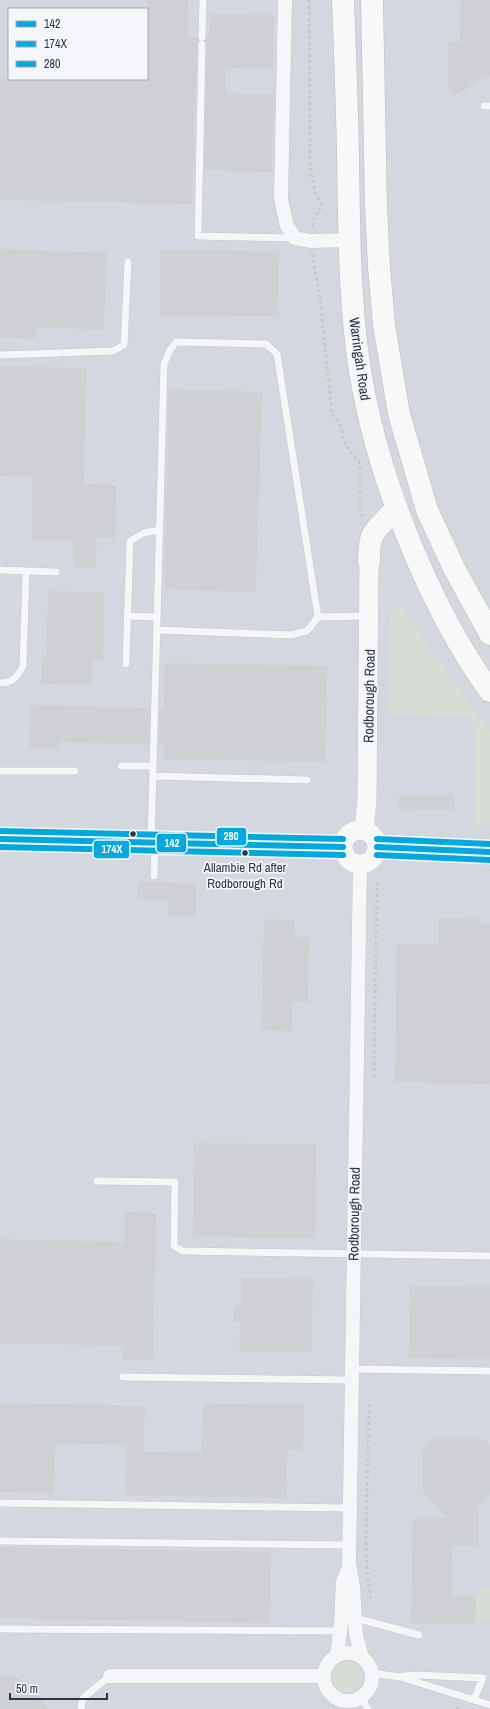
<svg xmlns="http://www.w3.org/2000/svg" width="490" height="1709" viewBox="0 0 490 1709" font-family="'Archivo Narrow',sans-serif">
	<rect width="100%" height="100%" fill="#e6e8ea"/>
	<path fill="#d4d7dd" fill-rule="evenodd" d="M0 0H490V1709H0ZM9 9H147V79H9Z"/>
	<path fill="#d6ded6" d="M401 607 490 733V825H475V728L470 717 389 714 390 610Z
		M480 1587H490V1619L480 1618 475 1624 476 1597 480 1594Z
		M332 1677a15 15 0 1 1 30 0a15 15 0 1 1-30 0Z"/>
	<path fill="#ced0d3" d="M147 0H188L187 37H197L199 40 197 44 192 204 0 200V79H147Z
		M461 0H490V77H485L458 94H454L450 91 448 88 449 42H460Z
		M210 14 274 15 273 69 226 68V93L274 94 272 172 204 170 207 44 205 40 207 38H209Z
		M0 249 107 253 104 330 36 327 35 339 0 338Z
		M160 250 279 251 278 316 160 315Z
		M0 366 86 368 84 484 116 485 115 538H97L96 568 73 567V539H32V477L0 476Z
		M169 389 262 392 256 592 164 589Z
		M48 591 104 592 103 661 93 660 92 685 41 684 42 657 46 656Z
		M165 663 327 666 325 762 163 759 164 744H159L160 708 164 709Z
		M30 705 150 708 149 744 59 742 58 749H29Z
		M399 795H454V810L399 809Z
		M138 882 196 883V916H168V901H163V899H138Z
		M438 918 480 919V925H490V1084L395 1082 397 944 438 945Z
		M264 919 295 920 294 937H309L308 1002H292V1031L261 1030Z
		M194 1143 316 1144 315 1238 193 1237Z
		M125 1212 156 1213 153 1360H123V1346L0 1343V1239L125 1242Z
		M241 1278 313 1279 312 1352 239 1351 240 1322H233L234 1307H241Z
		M410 1286 490 1287V1359L409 1358Z
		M0 1403 145 1406 144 1452 202 1453 203 1404 304 1405 303 1451 287 1450 286 1498 125 1495 126 1445 55 1443 54 1493 0 1492Z
		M433 1439H484L490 1446V1494L478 1506V1546H452L451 1597H476L475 1624 411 1623 413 1519H449L422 1490V1452Z
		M0 1547 271 1552 270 1623 0 1618Z
		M0 1677H19L49 1709H0Z"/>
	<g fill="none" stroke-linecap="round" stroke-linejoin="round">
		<g stroke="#c4c6c8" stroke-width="8">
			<path id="lane" d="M202 37 203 0
				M202 44 198 236 295 238
				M484 106H490
				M0 355 113 351 124 345 128 262
				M0 570 56 572
				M127 616 157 617
				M157 630 291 635 307 631 318 617
				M126 664 130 541 144 533 159 530
				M0 683C13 683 18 676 23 666L26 571
				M121 766H153
				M0 771H75
				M153 776 307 780
				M151 842 164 364 170 350 176 342 266 344 277 354 318 617 367 616
				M154 876 155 843
				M97 1181 175 1182 174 1246 183 1251 490 1256
				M352 1369 490 1371
				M123 1377 352 1380
				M0 1503 350 1508
				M0 1541 349 1545
				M355 1618 419 1635
				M0 1629 340 1631
				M372 1673 400 1677 490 1705
				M403 1676 418 1675 483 1678 474 1699
				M361 1697 368 1709
				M81 1709 83 1698 110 1676"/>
		</g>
		<g stroke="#c4c6c8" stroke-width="15">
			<path id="street" d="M285 0 281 199 287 226 295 238 310 241 350 240
				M360 864 349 1564 353 1586 356 1635 362 1657
				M324 1677a24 24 0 1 1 48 0a24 24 0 1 1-48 0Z
				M337 1655 341 1624 343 1581 349 1567
				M110 1676H323"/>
		</g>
		<g stroke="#c4c6c8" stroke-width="20">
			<path id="secondary" d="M343 847a17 17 0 1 1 34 0a17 17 0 1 1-34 0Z
				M364 831 367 799 369 561
				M0 839 343 847
				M377 847 490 852"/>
		</g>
		<g stroke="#b8bbbf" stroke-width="23">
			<path id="highway" d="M343 0C345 52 347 104 348 155 349 214 349 274 355 332 362 406 383 477 411 545 432 596 457 646 490 691
				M372 0 376 206 379 267 384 325 399 414 427 510 454 568 490 634
				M369 561C369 526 377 532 396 508"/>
		</g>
		<path stroke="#c5c6ca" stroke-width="2.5" stroke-dasharray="3 3" stroke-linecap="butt" d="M309 0 310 164 315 193 322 205 314 219 312 229
			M312 254 320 297 332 414 340 425 345 444 360 464V513L364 517
			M374 1077 377 879
			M369 1404 366 1547 368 1583 371 1598
			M457 1709 459 1704"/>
		<use href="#lane" stroke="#f5f6f7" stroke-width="7"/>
		<use href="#street" stroke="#f5f6f7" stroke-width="14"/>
		<use href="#secondary" stroke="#f8f8f8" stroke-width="19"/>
		<use href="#highway" stroke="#f8f8f8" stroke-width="22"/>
		<g stroke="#f4f6f9" stroke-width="9">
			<path id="bus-1" d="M0 839 343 847
				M377 847 490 852"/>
		</g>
		<g stroke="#f4f6f9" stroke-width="9">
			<path id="bus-2" d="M0 847 343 855
				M377 855 490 860"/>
		</g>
		<g stroke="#f4f6f9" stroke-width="9">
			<path id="bus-3" d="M0 831 343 839
				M377 839 490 844"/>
		</g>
		<use href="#bus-1" stroke="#04a8de" stroke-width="6"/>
		<use href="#bus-2" stroke="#04a8de" stroke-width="6"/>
		<use href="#bus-3" stroke="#04a8de" stroke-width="6"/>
	</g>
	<g fill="#2b3445" stroke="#f4f6f9" stroke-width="1.5">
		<circle cx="133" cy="834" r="3.5"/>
		<circle cx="245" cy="853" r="3.5"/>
	</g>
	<g text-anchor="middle" stroke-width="3.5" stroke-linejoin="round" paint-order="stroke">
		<g font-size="13" fill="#2b3445" stroke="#f4f6f9">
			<text x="245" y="872">Allambie Rd after<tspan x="245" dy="16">Rodborough Rd</tspan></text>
		</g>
		<g font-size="14" fill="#2b3445" stroke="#f4f6f9">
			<text transform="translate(360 359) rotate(82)" y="5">Warringah Road</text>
			<text transform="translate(369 696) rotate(-89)" y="5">Rodborough Road</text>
			<text transform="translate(354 1214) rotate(-89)" y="5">Rodborough Road</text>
		</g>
	</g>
	<g stroke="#f4f6f9" stroke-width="1.5">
		<rect x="216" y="827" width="31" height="19" rx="4" fill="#04a8de"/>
		<rect x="156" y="833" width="31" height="20" rx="4" fill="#04a8de"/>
		<rect x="93" y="840" width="37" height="19" rx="4" fill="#04a8de"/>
	</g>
	<g font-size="11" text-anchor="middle" font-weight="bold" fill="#fff">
		<text x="231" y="840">280</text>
		<text x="172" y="847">142</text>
		<text x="112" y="853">174X</text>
	</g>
	<rect x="8" y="8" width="140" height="72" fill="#f4f6f9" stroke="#a4a8b1"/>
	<rect x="16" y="21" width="20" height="6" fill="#04a8de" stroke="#a4a8b1"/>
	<text x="44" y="28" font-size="12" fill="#2b3445">142</text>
	<rect x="16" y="41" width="20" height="6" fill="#04a8de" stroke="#a4a8b1"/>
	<text x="44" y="48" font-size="12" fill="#2b3445">174X</text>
	<rect x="16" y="61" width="20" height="6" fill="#04a8de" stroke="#a4a8b1"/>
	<text x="44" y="68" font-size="12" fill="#2b3445">280</text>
	<path d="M10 1693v6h97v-6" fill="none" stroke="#2b3445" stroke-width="2"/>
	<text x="16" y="1693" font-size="12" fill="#2b3445" stroke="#f4f6f9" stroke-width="3" paint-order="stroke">50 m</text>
</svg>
